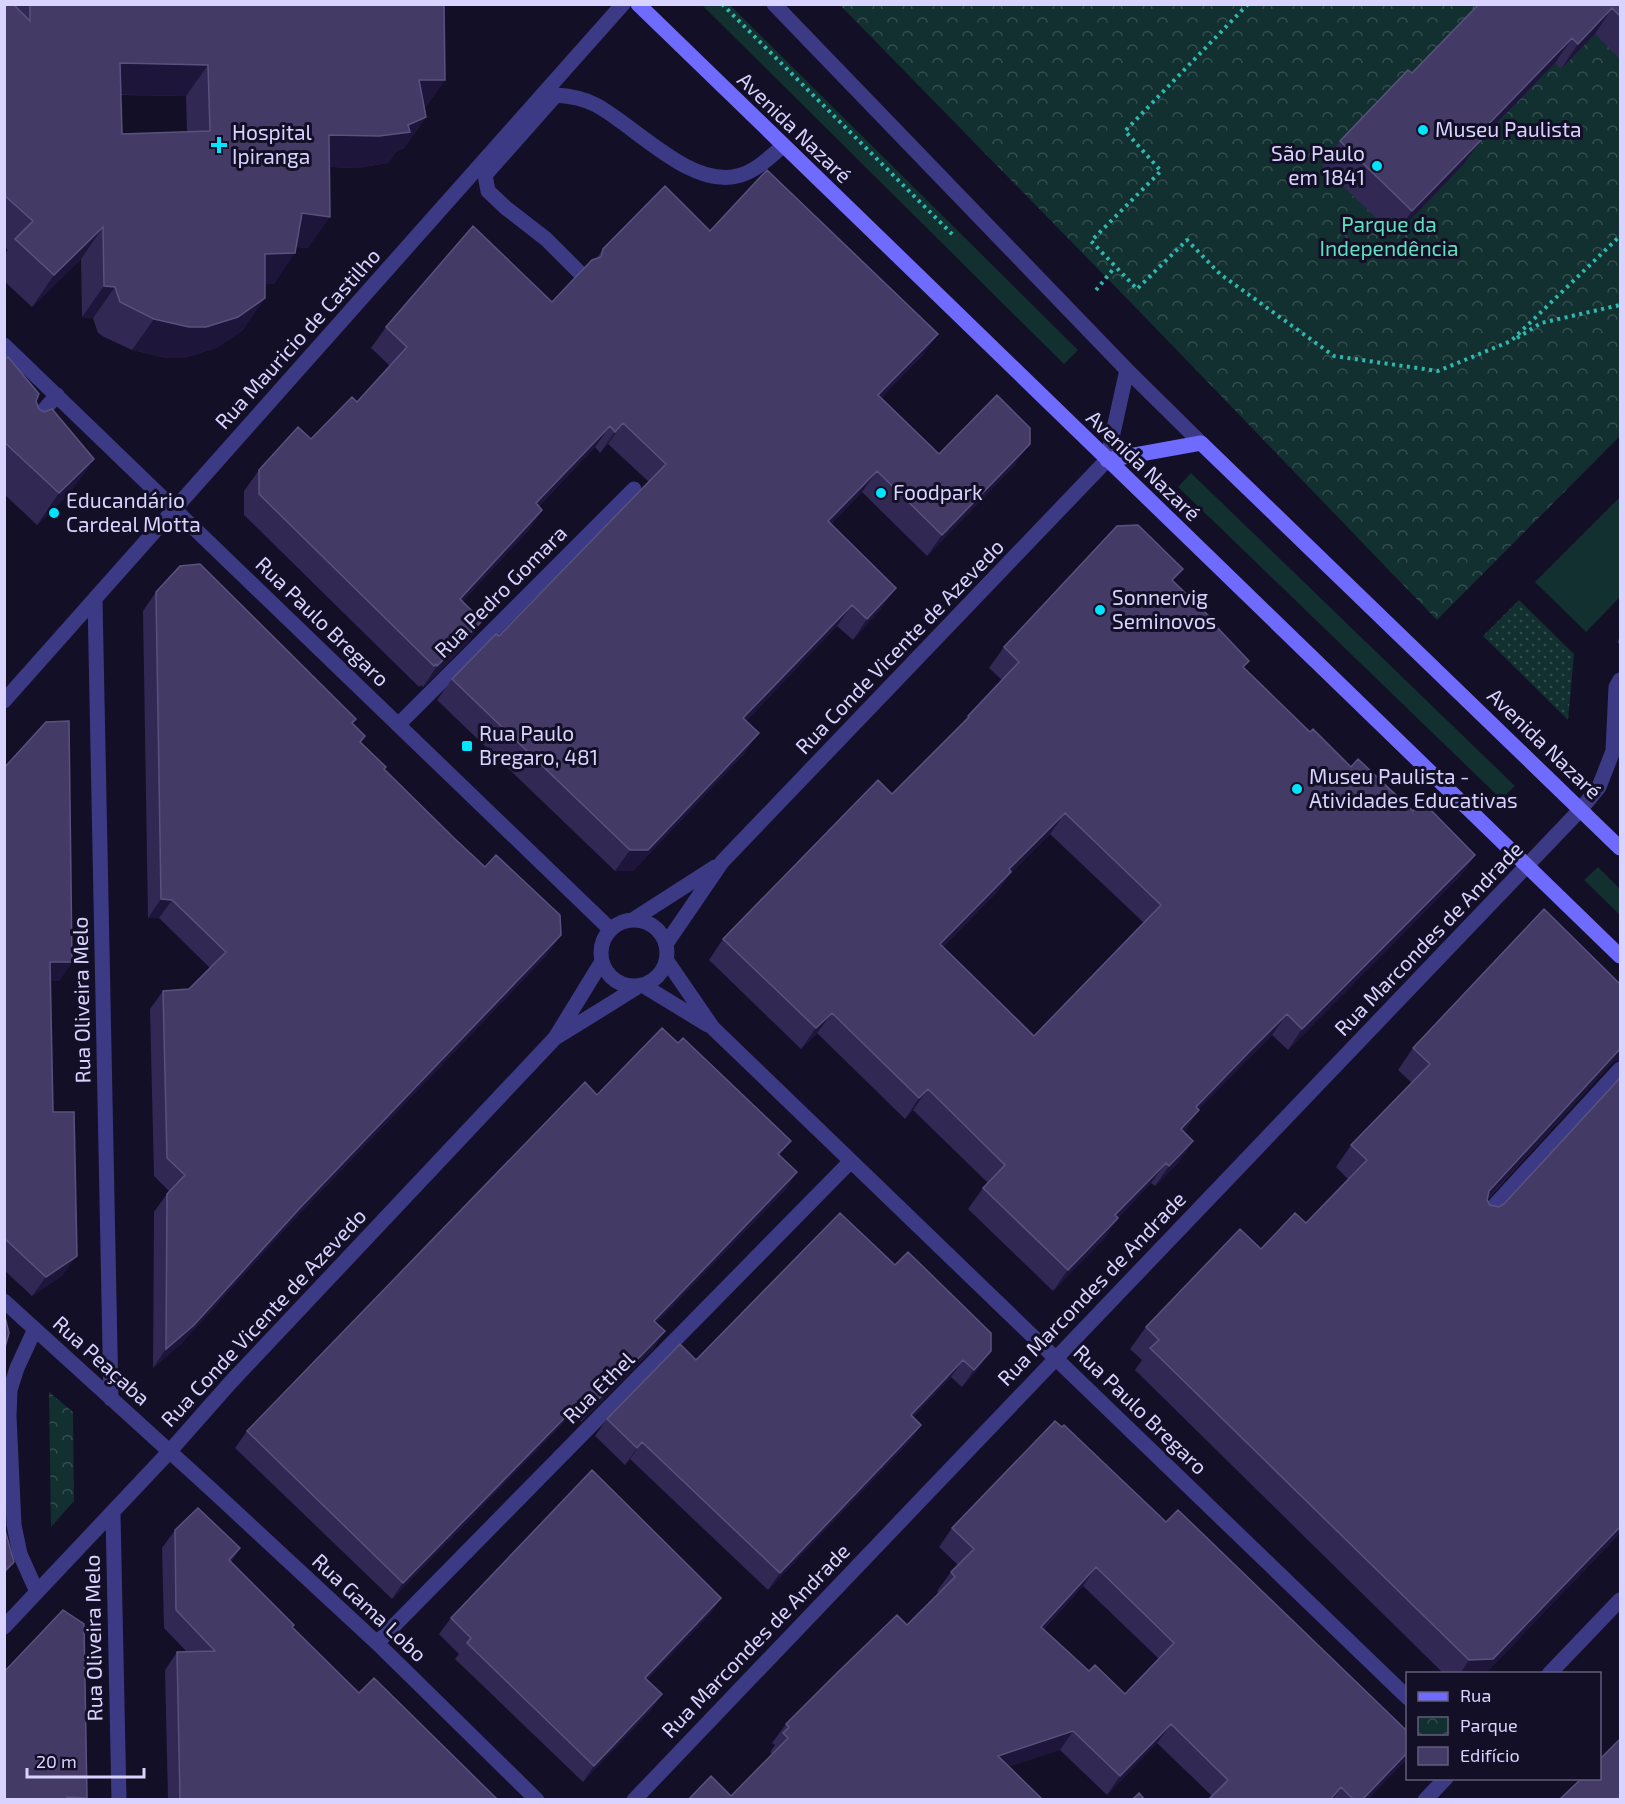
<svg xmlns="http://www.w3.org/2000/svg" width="1625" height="1804" viewBox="0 0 1625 1804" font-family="'Exo 2',sans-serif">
	<defs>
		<pattern id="park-crowns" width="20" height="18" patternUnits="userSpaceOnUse" patternTransform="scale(1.5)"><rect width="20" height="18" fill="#12302f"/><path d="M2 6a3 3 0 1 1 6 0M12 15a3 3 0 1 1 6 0" fill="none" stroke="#344d4e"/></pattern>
		<pattern id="garden-dots" width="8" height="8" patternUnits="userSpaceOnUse" patternTransform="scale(1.5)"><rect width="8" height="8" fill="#12302f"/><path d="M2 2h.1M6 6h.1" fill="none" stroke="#344d4e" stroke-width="1.8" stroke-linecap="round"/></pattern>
	</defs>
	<rect width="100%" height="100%" fill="#130f26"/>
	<path fill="#12302f" d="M702 5H730L1078 350 1064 364Z
		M1191 473 1515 786 1501 799 1178 487Z
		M1620 497V597L1586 632 1535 582Z
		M1598 867 1620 889V915L1584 880Z"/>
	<path fill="url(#park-crowns)" d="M840 5H1620V436L1437 620 1141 313Z
		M49 1392 73 1412 74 1501 51 1527Z"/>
	<path fill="url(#garden-dots)" d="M1519 600 1574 654 1568 720 1483 636Z"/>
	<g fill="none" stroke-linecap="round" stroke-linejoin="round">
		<path stroke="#2fb8b0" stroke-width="4" stroke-dasharray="3 4.5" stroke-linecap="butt" d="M722 4 955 237
			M1248 4 1125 131 1161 171 1091 241 1137 289 1187 240 1220 274 1334 356 1438 371 1511 341 1620 236
			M1096 290 1115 267
			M1517 338 1541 323 1620 305"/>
		<path stroke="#3d3a85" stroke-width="15" d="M774 4 1127 370 1201 443
			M579 272 546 239 506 208 488 191 485 175 556 95C571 96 583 98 596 105 634 125 690 188 737 176 755 172 769 158 783 146
			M31 425 57 395
			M1107 460 1127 370
			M1581 809 1599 787 1613 751 1616 687 1620 680
			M1481 1220 1620 1069"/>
		<path stroke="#3d3a85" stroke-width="15" d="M4 345 610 929
			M95 599 111 1399
			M4 701 623 4
			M398 725 634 489
			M634 919 715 867
			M601 953a33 33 0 1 1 66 0a33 33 0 1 1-66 0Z
			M666 944 722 862 1107 460
			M667 961 713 1028 1408 1698
			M644 986 708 1025
			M557 1037 636 988
			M4 1301 212 1490 377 1643 537 1800
			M35 1329 17 1368 10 1390 9 1416 14 1525 20 1554 37 1592
			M113 1513 119 1800
			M4 1627 170 1451 230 1383 555 1038 601 963
			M377 1643 851 1161
			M1549 1674 1620 1600
			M634 1800 1581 809
			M1425 1800 1446 1778"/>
		<path stroke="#6f6bff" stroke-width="15" d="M638 4 1620 956
			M1107 460 1201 443 1620 848"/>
	</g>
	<path fill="#312854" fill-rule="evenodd" d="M4 4H444L445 80 425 108 426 117 404 148 396 152 388 163 357 168 330 167 308 248 296 247 274 284H265L243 330 216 348 184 358H167L132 350 104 337 98 333 93 318 82 317 81 259 32 307 4 281V254L8 250 4 247ZM121 95 186 96 187 132 122 134Z
		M1620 4V59L1595 34 1561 69 1555 63 1481 140 1463 165 1395 236 1322 166 1340 141 1412 73Z
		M710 231 923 355 881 398 939 454 1015 465 927 556 862 492 831 524 881 609 853 640 837 626 746 721 744 754 633 871H615L437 700 452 679 499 636 649 482 608 444 600 453 595 447 539 506 542 510 528 531 462 602 482 621 468 642 423 687 421 685 419 687 244 515V491L259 470 311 439 357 402 390 366 371 348 386 327 552 302 596 259 603 249Z
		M4 360 36 401 39 409 94 459 71 491 37 525 4 494Z
		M1174 582 1214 624 1244 668 1310 732 1351 767 1475 855 1461 875 1288 1050 1272 1035 1235 1072 1199 1109 1184 1132 1179 1162 1155 1186 1151 1183 1118 1218 1104 1239 1053 1291 968 1209 983 1188 988 1183 913 1110 905 1119 817 1033 801 1049 709 960 723 939 892 794 963 723 968 716 1002 680 989 668 1004 647ZM1050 834 1144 923 1034 1036 943 947 997 892 1009 875Z
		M156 592 353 724 365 736 361 742 548 954 286 1228 181 1344 153 1368 154 1212 169 1191 154 1176 150 1009 163 991 189 989 210 968 159 918H148L143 611Z
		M1620 637V645L1617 642Z
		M4 768 72 962 59 981H50L53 1112 63 1275 32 1296 4 1270Z
		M1413 1048 1613 1062 1488 1199 1487 1200 1620 1533 1485 1674H1444L1135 1370 1142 1360 1130 1349 1146 1327 1261 1249 1306 1223 1348 1179 1336 1167 1351 1145 1412 1083 1398 1070Z
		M597 1095 780 1156 797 1172 786 1189 656 1323 654 1348 581 1422 572 1414 392 1599 235 1448 247 1431Z
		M840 1213 979 1368 962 1387 951 1377 913 1417 921 1425 909 1442 768 1590 630 1459 625 1465 595 1436 607 1419 696 1360Z
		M1055 1421 1405 1761 1367 1800H1208L1212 1796 1157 1743 1107 1795 1060 1750 731 1796 772 1754 770 1752 775 1745 772 1743 786 1724 907 1625 939 1593 937 1591 951 1572 958 1565 939 1547 952 1528ZM1083 1586 1159 1659 1125 1694 1089 1671 1044 1629Z
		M175 1530 240 1548 231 1562 292 1628 359 1693 498 1800H168L165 1670 177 1652 186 1651 164 1628 162 1548Z
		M721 1598 710 1614 647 1680 662 1694 651 1710 583 1782 455 1659 459 1654 439 1634 451 1618Z"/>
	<path fill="#1d163a" d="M1612 8 1595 34 1561 69 1578 44Z
		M1572 38 1555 63 1460 161 1477 136Z
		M120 63 208 65 186 96 98 94Z
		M419 80H445L423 111Z
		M426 117 404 148 396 152 388 163 357 168 307 166 329 135 408 125Z
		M1481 140 1463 165 1395 236 1412 211Z
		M302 213 330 217 308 248 280 245Z
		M103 227 81 259 32 307 54 275Z
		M295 253 274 284 243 285 265 254Z
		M104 286 115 287 93 318 82 317Z
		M265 298 243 330 216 348 184 358H167L132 350 154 319Z
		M938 334 923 355 863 416 878 395Z
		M623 423 608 444 600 453 615 432Z
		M610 426 595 447 521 524 536 503Z
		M1030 444 1015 465 927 556 942 535Z
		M94 459 71 491 37 525 59 493Z
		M877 471 862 492 813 542 828 521Z
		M542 510 528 531 445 620 460 599Z
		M896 588 881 609 853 640 867 619Z
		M852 605 837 626 729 739 743 718Z
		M482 621 468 642 423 687 437 666Z
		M759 733 744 754 633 871H615L630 850Z
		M1065 813 1050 834 1009 875 997 892 925 965 940 944 1009 869Z
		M1475 855 1461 875 1288 1050 1302 1029Z
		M161 899 172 900 159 918H148Z
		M561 935 548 954 286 1228 181 1344 153 1368 166 1349Z
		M50 962H72L59 981H37Z
		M832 1013 817 1033 801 1049 816 1028Z
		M1287 1014 1272 1035 1235 1072 1181 1127 1196 1107 1250 1051Z
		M1620 1049V1060L1613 1062 1474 1213 1489 1191Z
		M928 1089 913 1110 905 1119 919 1098Z
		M1199 1110 1185 1131 1166 1150 1181 1129Z
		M791 1141 779 1157 778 1154Z
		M1193 1141 1179 1162 1155 1186 1169 1166Z
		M1166 1163 1151 1183 1100 1236 1115 1215Z
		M797 1172 786 1189 643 1337 654 1321Z
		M1118 1218 1104 1239 1053 1291 1068 1270Z
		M77 1256 63 1275 32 1296 46 1277Z
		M665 1331 654 1348 581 1422 592 1406Z
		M991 1351 979 1368 962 1387 974 1370Z
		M963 1360 951 1377 899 1432 911 1415Z
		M584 1398 572 1414 392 1599 403 1583Z
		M921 1425 909 1442 768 1590 780 1573Z
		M642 1442 630 1459 625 1465 637 1448Z
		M1620 1527V1533L1485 1674H1460L1469 1660Z
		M240 1548 227 1566 229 1560Z
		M14 1562 4 1576V1572Z
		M1096 1567 1083 1586 1028 1646 1041 1627Z
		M721 1598 710 1614 634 1694 645 1678Z
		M662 1694 651 1710 583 1782 594 1766Z
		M1171 1724 1157 1743 1107 1795 1120 1776Z
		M1073 1731 1060 1750 985 1775 998 1756Z
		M1407 1753V1758L1405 1761 1367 1800H1362Z
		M1341 1787 1333 1800H1330Z
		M67 1797 87 1798 86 1800H65Z"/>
	<path fill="#433a66" stroke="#5a527e" stroke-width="1.5" fill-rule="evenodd" d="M4 4H13L30 21V4H444L445 80H419L426 117 408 125 410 132 379 136 329 135 330 217 302 213 295 253 265 254V298L238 317 206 327H189L154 319 120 302 115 287 104 286 103 227 54 275 15 239 33 221 4 195ZM120 63 208 65 210 131 122 134Z
		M1479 4H1620V16L1612 8 1578 44 1572 38 1477 136 1481 140 1412 211 1340 141 1408 70 1412 73Z
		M767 170 938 334 878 395 939 454 997 395 1030 428V444L942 535 877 471 828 521 896 588 867 619 852 605 743 718 759 733 648 850H630L452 679 496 634 499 636 666 464 623 423 615 432 610 426 536 503 542 510 460 599 482 621 437 666 436 664 434 666 259 494V470L298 427 311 439 352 397 357 402 407 347 386 327 473 226 552 302 592 260 601 257 603 249 665 186 710 231Z
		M8 357 39 394 36 401 39 409 44 412 52 409 94 459 59 493 4 442V360Z
		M1138 525 1183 569 1172 580 1215 622 1213 623 1249 661 1243 667 1310 732 1313 729 1351 767 1358 759 1413 811 1422 801 1475 855 1302 1029 1287 1014 1250 1051 1196 1107 1199 1110 1181 1129 1193 1141 1169 1166 1166 1163 1115 1215 1118 1218 1068 1270 983 1188 1005 1165 928 1089 919 1098 832 1013 816 1028 723 939 878 780 892 794 969 717 968 716 1019 662 1004 647 1117 526ZM1065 813 1161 905 1034 1036 940 944 1011 872 1009 869Z
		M200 564 356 719 352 723 365 736 360 742 386 767 384 769 455 839 485 867 496 855 560 915 561 935 299 1209 194 1325 166 1349 167 1194 185 1175 167 1158 163 991 189 989 226 952 172 900 161 899 156 592 180 566Z
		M69 721 72 962H50L53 1112H74L77 1256 46 1277 4 1238V768L46 722Z
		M1544 909 1620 984V1049L1489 1191 1487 1200 1490 1205 1499 1207 1504 1204 1620 1078V1527L1493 1659 1469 1660 1150 1348 1159 1340 1146 1327 1240 1229 1261 1249 1295 1213 1306 1223 1367 1160 1351 1145 1430 1064 1413 1048Z
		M662 1028 678 1043 683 1038 791 1141 778 1154 797 1172 654 1321 665 1331 592 1406 584 1398 403 1583 247 1431 585 1082 597 1095Z
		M840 1213 895 1265 908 1252 991 1333V1351L974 1370 963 1360 911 1415 921 1425 780 1573 642 1442 637 1448 607 1419 680 1344 696 1360Z
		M4 1313 9 1333 4 1351Z
		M1055 1421 1062 1427 1064 1425 1166 1522 1178 1510 1407 1731V1753L1362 1800H1354L1341 1787 1330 1800H1208L1228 1780 1171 1724 1120 1776 1073 1731 998 1756 1043 1800H688L711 1776 731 1796 788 1738 783 1733 789 1727 786 1724 838 1672 897 1615 907 1625 955 1577 951 1572 974 1549 952 1528ZM1096 1567 1174 1643 1125 1694 1095 1665 1089 1671 1041 1627Z
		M592 1470 721 1598 645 1678 662 1694 594 1766 467 1643 471 1638 451 1618Z
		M198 1508 240 1548 229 1560 294 1625 292 1627 359 1693 374 1678 498 1800H180L177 1652 215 1651 176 1610 175 1530Z
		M4 1521 5 1530 14 1562 4 1572Z
		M63 1610 84 1624 87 1798 67 1797V1800H4V1672Z
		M1620 1739V1800H1559L1581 1779H1599V1760Z
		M1139 1793 1145 1800H1132Z"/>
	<g fill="#00e5ff" stroke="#130f26" stroke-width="2">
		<circle cx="1423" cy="130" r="6"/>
		<path d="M216 136h6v6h6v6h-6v6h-6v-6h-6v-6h6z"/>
		<circle cx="1377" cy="166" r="6"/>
		<circle cx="881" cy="493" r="6"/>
		<circle cx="54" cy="513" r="6"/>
		<circle cx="1100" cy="610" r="6"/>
		<rect x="461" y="740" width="12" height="12" rx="3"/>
		<circle cx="1297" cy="789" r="6"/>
	</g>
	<g text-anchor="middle" stroke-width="6" stroke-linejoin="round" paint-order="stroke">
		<g font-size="21" fill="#d9d4ff" stroke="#130f26">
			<text transform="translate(794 128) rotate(44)" y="7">Avenida Nazaré</text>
			<text transform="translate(298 339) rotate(-48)" y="7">Rua Mauricio de Castilho</text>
			<text transform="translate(1143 466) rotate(44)" y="7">Avenida Nazaré</text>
			<text transform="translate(501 592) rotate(-45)" y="7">Rua Pedro Gomara</text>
			<text transform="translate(322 622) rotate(44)" y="7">Rua Paulo Bregaro</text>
			<text transform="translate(900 647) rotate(-46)" y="7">Rua Conde Vicente de Azevedo</text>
			<text transform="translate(1544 744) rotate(44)" y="7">Avenida Nazaré</text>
			<text transform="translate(1429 939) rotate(-46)" y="7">Rua Marcondes de Andrade</text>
			<text transform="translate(82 1000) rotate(-91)" y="7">Rua Oliveira Melo</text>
			<text transform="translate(1092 1289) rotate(-46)" y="7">Rua Marcondes de Andrade</text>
			<text transform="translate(264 1318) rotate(-47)" y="7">Rua Conde Vicente de Azevedo</text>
			<text transform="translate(101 1361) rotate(42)" y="7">Rua Peaçaba</text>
			<text transform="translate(599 1388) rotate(-45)" y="7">Rua Ethel</text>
			<text transform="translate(1140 1410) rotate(44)" y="7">Rua Paulo Bregaro</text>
			<text transform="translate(369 1608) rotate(43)" y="7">Rua Gama Lobo</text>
			<text transform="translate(94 1638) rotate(-91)" y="7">Rua Oliveira Melo</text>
			<text transform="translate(756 1641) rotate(-46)" y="7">Rua Marcondes de Andrade</text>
		</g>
		<g font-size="21" fill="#d9d4ff" stroke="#130f26" text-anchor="start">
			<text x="1435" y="137">Museu Paulista</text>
			<text x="232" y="140">Hospital<tspan x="232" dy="24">Ipiranga</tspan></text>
			<text x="1365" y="161" text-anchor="end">São Paulo<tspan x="1365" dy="24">em 1841</tspan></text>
			<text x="893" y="500">Foodpark</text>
			<text x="66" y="508">Educandário<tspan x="66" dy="24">Cardeal Motta</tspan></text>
			<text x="1112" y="605">Sonnervig<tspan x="1112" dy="24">Seminovos</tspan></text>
			<text x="479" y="741">Rua Paulo<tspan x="479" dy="24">Bregaro, 481</tspan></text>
			<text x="1309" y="784">Museu Paulista -<tspan x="1309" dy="24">Atividades Educativas</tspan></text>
		</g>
		<g font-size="21" fill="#5fe0c0" stroke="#130f26">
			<text x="1389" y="232">Parque da<tspan x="1389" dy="24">Independência</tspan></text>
		</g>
	</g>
	<rect width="1625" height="1804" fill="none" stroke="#d9d4ff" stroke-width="12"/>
	<rect x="1406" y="1672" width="195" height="108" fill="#130f26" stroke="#625e7d" stroke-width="1.5"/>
	<rect x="1418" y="1692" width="30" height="9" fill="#6f6bff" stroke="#625e7d" stroke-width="1.5"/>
	<text x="1460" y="1702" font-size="18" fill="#d9d4ff">Rua</text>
	<rect x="1418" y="1717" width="30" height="18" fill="url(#park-crowns)" stroke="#625e7d" stroke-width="1.5"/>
	<text x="1460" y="1732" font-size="18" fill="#d9d4ff">Parque</text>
	<rect x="1418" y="1747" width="30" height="18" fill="#433a66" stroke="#625e7d" stroke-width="1.5"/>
	<text x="1460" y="1762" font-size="18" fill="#d9d4ff">Edifício</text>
	<path d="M27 1768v9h117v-9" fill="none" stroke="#d9d4ff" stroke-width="3"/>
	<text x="36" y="1768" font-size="18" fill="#d9d4ff" stroke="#130f26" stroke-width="4.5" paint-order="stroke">20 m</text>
</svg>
